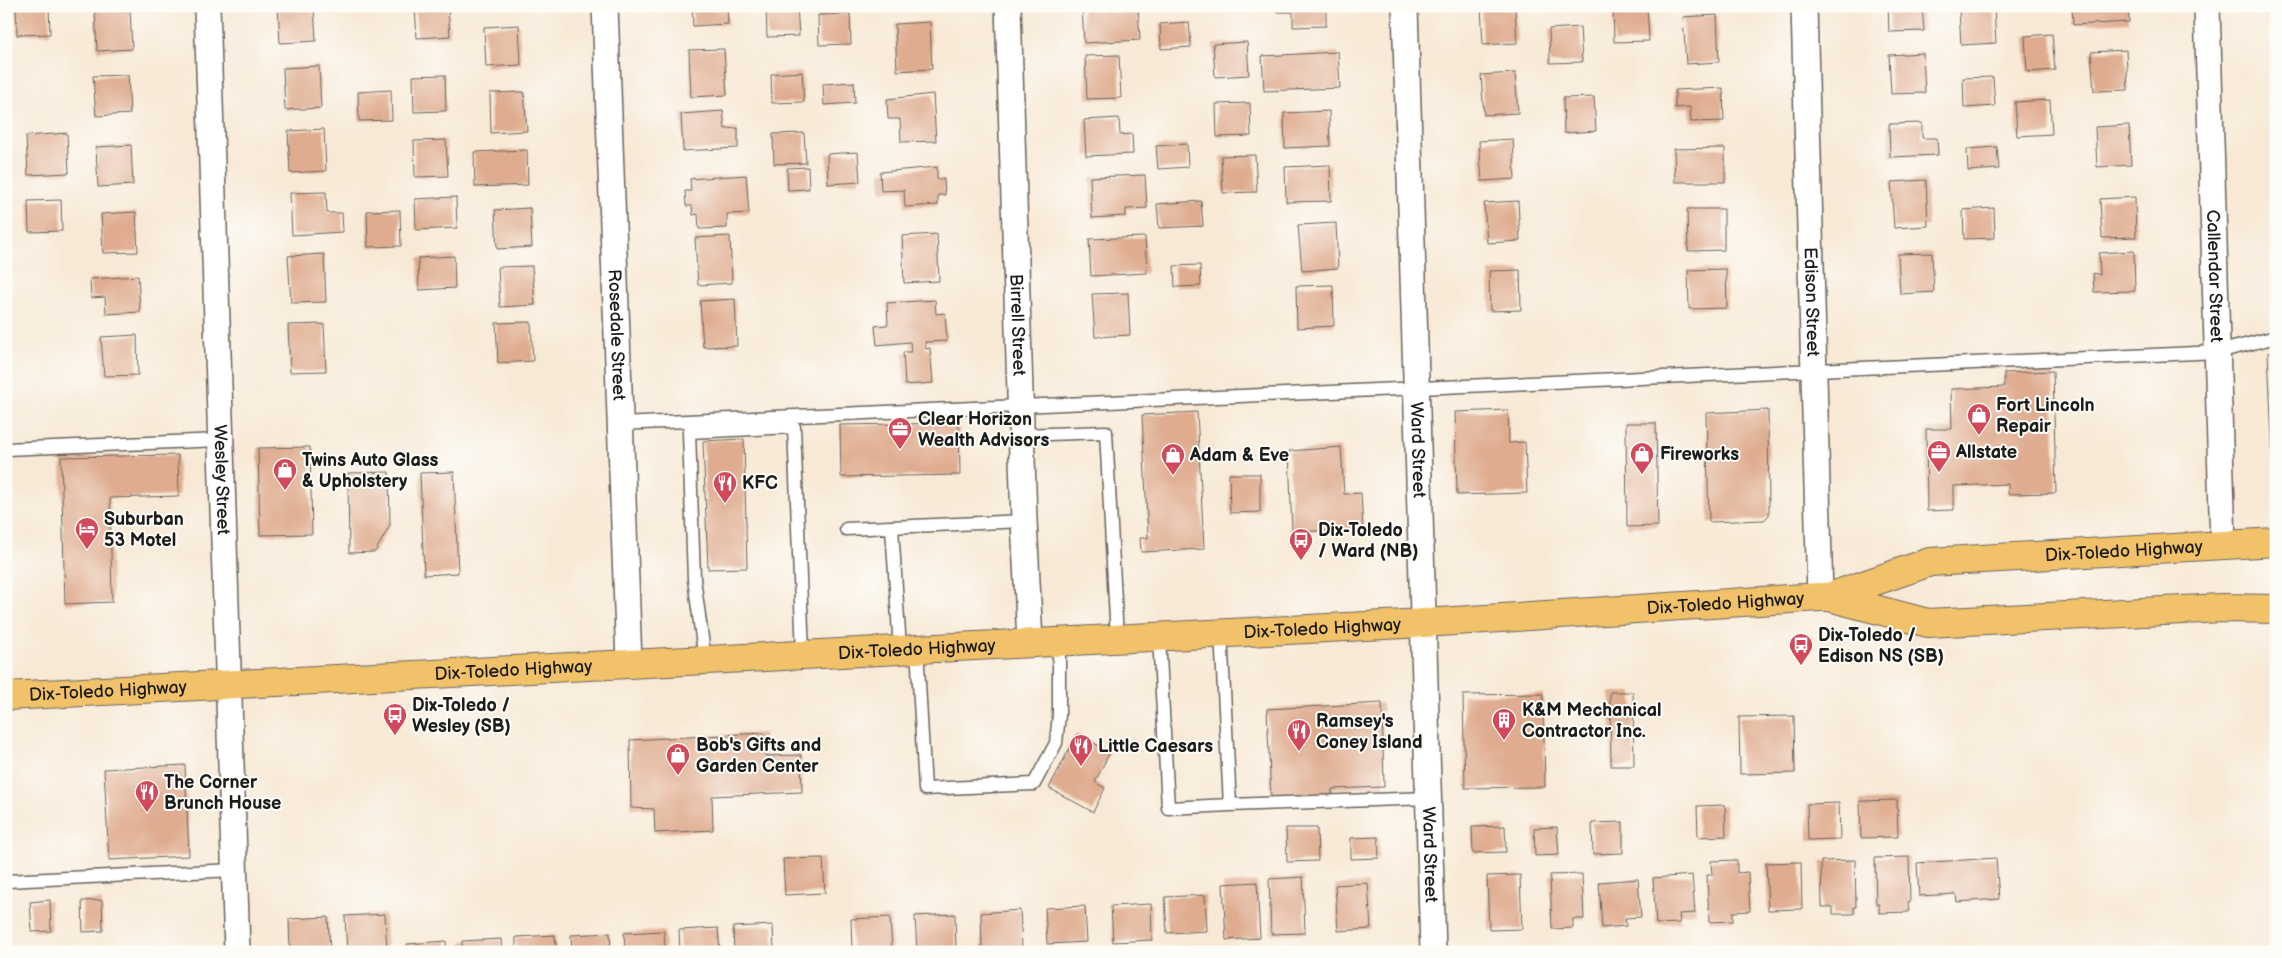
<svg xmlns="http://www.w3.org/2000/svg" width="2282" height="958" viewBox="0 0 2282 958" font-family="'Balsamiq Sans',sans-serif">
	<rect width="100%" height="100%" fill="#fdfcf7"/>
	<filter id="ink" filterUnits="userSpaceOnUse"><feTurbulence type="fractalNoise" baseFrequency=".02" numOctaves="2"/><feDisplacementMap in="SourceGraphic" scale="10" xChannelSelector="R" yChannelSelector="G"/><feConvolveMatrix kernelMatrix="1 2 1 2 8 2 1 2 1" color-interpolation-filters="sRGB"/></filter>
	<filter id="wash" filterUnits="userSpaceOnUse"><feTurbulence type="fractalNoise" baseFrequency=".0096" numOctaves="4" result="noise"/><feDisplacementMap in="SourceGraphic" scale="20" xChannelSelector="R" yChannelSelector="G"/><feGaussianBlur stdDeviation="1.12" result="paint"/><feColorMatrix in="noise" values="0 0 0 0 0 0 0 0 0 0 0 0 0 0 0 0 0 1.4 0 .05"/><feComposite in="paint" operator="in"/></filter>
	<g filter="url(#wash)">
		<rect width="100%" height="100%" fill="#f8e9d6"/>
		<g id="blocks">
			<path fill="#dfac8f" d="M16 6H49L50 34 17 35Z
				M278 6H314L316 41 280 43Z
				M692 6H727L728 24 693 26Z
				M797 6 799 36 767 37 766 7Z
				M1082 6H1138L1140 40 1084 43Z
				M1277 6H1326V26L1293 27V12H1277Z
				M1481 6H1515L1517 43 1483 45Z
				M1647 6 1649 41 1614 42 1613 7Z
				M1888 6H1922L1924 31 1889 32Z
				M2072 6H2128L2129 22 2073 25Z
				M448 7 450 36 417 38 415 8Z
				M1994 7 1996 43 1961 45 1959 9Z
				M130 10 132 49 97 51 95 11Z
				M850 14 851 44 819 45 818 15Z
				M1717 15 1719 62 1686 64 1683 17Z
				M930 22 932 69 897 71 895 24Z
				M1189 22 1191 47 1161 49 1160 24Z
				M519 25 521 65 486 67 484 27Z
				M1580 27 1582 62 1550 63 1549 29Z
				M2052 34 2055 70 2027 72 2025 36Z
				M1247 42 1249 75 1215 77 1213 44Z
				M724 49 727 95 691 97 689 50Z
				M2126 50 2128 90 2094 91 2091 52Z
				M1338 52 1340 88 1264 91 1262 56Z
				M1923 53 1925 93 1891 94 1889 55Z
				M1119 55 1121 98 1087 99 1085 56Z
				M319 66 321 108 285 110 283 68Z
				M802 72 804 102 772 103 771 74Z
				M1515 73 1518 113 1484 115 1481 75Z
				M128 75 130 114 96 116 93 76Z
				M445 75 446 111 414 112 413 76Z
				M1993 77 1995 106 1964 108 1963 78Z
				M854 82 855 103 824 105 823 84Z
				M1723 88 1724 121 1691 122 1690 107 1675 108V90Z
				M391 90 392 120 359 121 358 92Z
				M524 92 527 131 491 133 490 93Z
				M933 94 936 141 901 142 900 119H888L887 99Z
				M1594 97 1596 131 1564 133 1563 98Z
				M2050 100 2052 134 2017 136 2015 102Z
				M1250 103 1251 136 1217 137 1216 104Z
				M723 111 725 129 738 128V148L683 151 681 114Z
				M1329 111 1330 146 1285 148 1284 113Z
				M1119 118 1120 135 1132 134 1133 154 1086 156 1084 120Z
				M1922 123V138H1937L1938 155 1890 157 1889 124Z
				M2129 125 2131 165 2097 167 2095 127Z
				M324 129 326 171 290 173 288 131Z
				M67 133 69 173 28 175 26 136Z
				M804 133 806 163 774 164 773 134Z
				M1513 139 1515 179 1482 181 1479 141Z
				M446 140 448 176 415 177 414 141Z
				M1187 144 1188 167 1158 169 1156 146Z
				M131 145 133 185 98 187 96 147Z
				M1997 147 1999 169 1968 171 1967 149Z
				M1725 148V182H1675L1674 149Z
				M527 150 528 185 475 187 474 152Z
				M858 152 860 182 828 184 827 154Z
				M1255 155 1257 192 1223 193 1221 156Z
				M1330 165 1331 201 1286 202 1285 167Z
				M808 167 809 189 788 190 787 168Z
				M937 167V179H944L945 195H938V205L905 207 904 190 881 191 880 172Z
				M746 175 749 213 727 214V228L699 229 698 214 693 215 692 206H686L685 191H691L690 179Z
				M1145 175 1147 208 1126 209V216L1092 218 1090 177Z
				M1926 180 1928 226 1894 228 1891 182Z
				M326 192 327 213H342L343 232 292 235 290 193Z
				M456 197 457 228 416 230 415 199Z
				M2135 197 2136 237 2102 238 2100 199Z
				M61 200 62 231 29 232 28 201Z
				M1201 201 1203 226 1159 228 1157 204Z
				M1518 201 1520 241 1487 243 1484 203Z
				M530 208 532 247 497 249 495 210Z
				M1994 208 1995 238 1964 239 1963 210Z
				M1687 209H1724V250L1688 251Z
				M400 210 401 246 368 247 367 211Z
				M136 212 138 252 103 253 101 214Z
				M1336 223 1338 268 1302 271 1298 225Z
				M937 234 939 281 904 283 902 236Z
				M730 236 732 283 698 285 695 238Z
				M1145 237 1147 273 1091 276 1089 239Z
				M2134 251 2135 291 2094 292 2093 273 2100 275 2099 253Z
				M1932 253 1934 292 1900 294 1898 254Z
				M324 254 326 302 291 303 288 256Z
				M454 256 455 288 419 290 418 258Z
				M1200 265 1201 286 1175 287 1174 266Z
				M532 266 535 305 500 307 498 267Z
				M1726 269 1727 308 1689 309 1688 270Z
				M1520 270 1521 310 1490 311 1489 271Z
				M138 276 140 312 106 314 105 297 91 298 90 279Z
				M1333 285 1334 326 1297 328 1296 286Z
				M1128 293 1130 335 1095 337 1092 294Z
				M735 299 737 346 703 347 700 301Z
				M935 300 936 314 945 313 947 341 925 342 926 349 930 348 933 383 905 385 903 352H911L910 342 877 345 875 326 888 325 887 303Z
				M531 322 533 361 498 363 496 323Z
				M324 324 326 371 290 372 288 325Z
				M137 335 138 375 104 376 101 337Z
				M2276 352V462H2273L2268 353Z
				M2053 371 2056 493 2008 494V484L1954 486V510L1927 511 1926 429H1952L1951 389 2004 387V373Z
				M1508 410 1509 443 1525 442 1527 493 1457 495 1455 412Z
				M1768 410 1769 515 1764 520 1709 522 1706 413Z
				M1197 412 1204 549 1141 552 1140 538H1148L1142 415Z
				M959 423 960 475 841 477 840 425Z
				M1626 423H1656L1658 526 1627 527Z
				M744 439 747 568 708 569 703 441Z
				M310 447 312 534 260 535 258 448Z
				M1341 447 1344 494 1361 493 1363 529 1292 532 1289 451Z
				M178 455 179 496 110 498 112 602 65 604 61 457Z
				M389 472 390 525 375 552 349 553 348 473Z
				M454 472 458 573 424 575 420 473Z
				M1229 474H1260V512L1230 513Z
				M1610 692H1633L1634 766H1611Z
				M1543 694 1545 787 1465 788 1463 695Z
				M1382 703 1384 787 1332 789V796L1271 799 1267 709Z
				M1794 716 1795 773 1740 774 1739 717Z
				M764 733 765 756 801 755 802 792 712 796 713 830 655 833 654 809 631 808 630 740Z
				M1077 734 1110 752 1095 782 1105 788 1093 812 1049 788Z
				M185 765 189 856 109 860 104 769Z
				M1897 800 1898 837 1861 838 1860 801Z
				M1839 803 1840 839 1808 840 1807 804Z
				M1725 805 1726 836 1698 837 1697 806Z
				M1623 822V853L1593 854 1592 823Z
				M1505 826 1506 852 1473 853 1472 827Z
				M1557 827 1559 855 1535 856 1534 828Z
				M1286 828H1317L1318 861 1287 862Z
				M1378 837 1379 858 1351 859V838Z
				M1909 857 1910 902H1908L1909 912 1879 913V904H1876L1875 858Z
				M823 858 825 893 785 895 783 859Z
				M1996 858 1999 899 1957 902 1956 894 1919 896 1917 863Z
				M1737 860V873L1748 872 1750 911 1733 912V921L1709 922 1707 875H1712L1711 861Z
				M1855 860 1856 907H1854V914H1833V907H1822L1821 861Z
				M1801 862 1802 909 1768 910 1766 863Z
				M1582 874 1584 919H1573V928L1552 929 1550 875Z
				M1520 875 1522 929 1489 930 1487 876Z
				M1692 875 1695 913 1679 914 1680 923 1656 924 1653 878Z
				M1303 877 1305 933 1271 934 1269 879Z
				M1638 879 1641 917 1625 918 1626 926 1602 928 1599 882Z
				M1257 882 1260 938 1226 940 1223 884Z
				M1368 883 1371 929 1338 931 1335 885Z
				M1205 895 1207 931 1167 933 1165 897Z
				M50 900 51 931 32 932 30 902Z
				M102 900 103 931 83 932 82 901Z
				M1151 904 1152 940 1113 942 1111 906Z
				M1085 906 1087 942 1047 944 1045 908Z
				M1020 910 1022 947 982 948 981 913Z
				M385 914 387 952H347L345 916Z
				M955 914 956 950 917 952 915 916Z
				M328 917 330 952H290L289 919Z
				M890 917 892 952H852L851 919Z
				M773 925 774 952H734L733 927Z
				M718 928 720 952H680L679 930Z
				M664 931 665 952H625L624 933Z
				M610 933 611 952H572L571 935Z
				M555 935 556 952H516V937Z
				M501 939 502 952H462V941Z
				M446 941 447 952H407V944Z"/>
		</g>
	</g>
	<g filter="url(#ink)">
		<use href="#blocks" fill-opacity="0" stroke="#69645d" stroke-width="1"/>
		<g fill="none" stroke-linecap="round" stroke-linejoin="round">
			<g stroke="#69645d" stroke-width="15">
				<path id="service" d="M620 424 2218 352 2276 337
					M1021 435 1106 432 1117 638
					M6 449 220 440
					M892 528 900 649
					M846 529 1024 521
					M1159 636 1168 808 1230 805 1221 633
					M917 648 925 789 1034 784 1056 743 1059 715V641
					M705 660 694 579 689 432 794 427 803 654
					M1230 805 1430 798
					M6 881 234 870"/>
			</g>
			<g stroke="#69645d" stroke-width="28">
				<g id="minor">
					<path id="s1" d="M207 6 237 952"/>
					<path id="s2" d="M605 6 629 663"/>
					<path id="s3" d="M1008 6 1024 521 1030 642"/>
					<path id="s4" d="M1405 6 1433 952"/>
					<path id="s5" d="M1804 6 1820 597"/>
					<path id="s6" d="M2207 6 2223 545"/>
				</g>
			</g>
			<g stroke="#69645d" stroke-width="30">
				<g id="primary">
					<path id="s7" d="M1829 597 1930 562 2276 542"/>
					<path id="s8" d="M6 696 1424 623 1820 597H1829L1928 623 2222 608 2276 609"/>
				</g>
			</g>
			<use href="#service" stroke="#fff" stroke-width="12"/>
			<use href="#minor" stroke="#fff" stroke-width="25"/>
			<use href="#primary" stroke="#f2c26a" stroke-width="28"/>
		</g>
	</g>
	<defs>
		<g id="shop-pin" transform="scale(1.25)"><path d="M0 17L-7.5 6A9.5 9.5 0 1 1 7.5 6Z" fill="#d1495b" stroke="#fdfcf7"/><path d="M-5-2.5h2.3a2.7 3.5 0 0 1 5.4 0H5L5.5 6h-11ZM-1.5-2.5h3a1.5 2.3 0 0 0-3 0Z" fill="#fff"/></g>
		<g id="office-pin" transform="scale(1.25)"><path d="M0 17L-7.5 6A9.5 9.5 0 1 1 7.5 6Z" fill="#d1495b" stroke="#fdfcf7"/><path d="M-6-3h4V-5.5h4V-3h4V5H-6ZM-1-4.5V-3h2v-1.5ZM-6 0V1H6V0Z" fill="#fff"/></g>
		<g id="restaurant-pin" transform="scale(1.25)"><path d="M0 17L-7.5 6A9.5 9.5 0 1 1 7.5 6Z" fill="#d1495b" stroke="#fdfcf7"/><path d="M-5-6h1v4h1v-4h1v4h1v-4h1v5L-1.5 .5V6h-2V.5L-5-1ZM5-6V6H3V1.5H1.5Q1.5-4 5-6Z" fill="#fff"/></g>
		<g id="hotel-pin" transform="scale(1.25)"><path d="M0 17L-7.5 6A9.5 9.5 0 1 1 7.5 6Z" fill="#d1495b" stroke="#fdfcf7"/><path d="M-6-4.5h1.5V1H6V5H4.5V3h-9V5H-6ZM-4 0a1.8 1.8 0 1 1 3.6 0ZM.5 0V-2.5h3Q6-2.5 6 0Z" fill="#fff"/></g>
		<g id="bus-pin" transform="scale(1.25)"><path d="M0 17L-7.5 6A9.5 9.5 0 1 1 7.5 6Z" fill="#d1495b" stroke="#fdfcf7"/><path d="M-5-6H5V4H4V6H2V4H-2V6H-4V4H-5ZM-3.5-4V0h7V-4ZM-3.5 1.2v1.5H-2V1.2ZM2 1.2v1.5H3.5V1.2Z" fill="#fff"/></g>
		<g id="building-pin" transform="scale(1.25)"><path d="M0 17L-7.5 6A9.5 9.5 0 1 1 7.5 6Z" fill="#d1495b" stroke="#fdfcf7"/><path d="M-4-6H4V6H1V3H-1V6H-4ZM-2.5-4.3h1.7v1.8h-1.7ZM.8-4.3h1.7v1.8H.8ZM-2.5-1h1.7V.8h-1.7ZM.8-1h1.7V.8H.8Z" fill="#fff"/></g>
	</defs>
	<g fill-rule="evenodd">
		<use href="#shop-pin" x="1979" y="415"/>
		<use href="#office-pin" x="900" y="429"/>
		<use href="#office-pin" x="1939" y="452"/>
		<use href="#shop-pin" x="1642" y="454"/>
		<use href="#shop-pin" x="1173" y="455"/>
		<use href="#shop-pin" x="285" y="470"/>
		<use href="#restaurant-pin" x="725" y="483"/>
		<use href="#hotel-pin" x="87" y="529"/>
		<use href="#bus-pin" x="1301" y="540"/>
		<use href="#bus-pin" x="1801" y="645"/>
		<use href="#bus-pin" x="395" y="715"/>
		<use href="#building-pin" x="1504" y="720"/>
		<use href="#restaurant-pin" x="1299" y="731"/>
		<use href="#restaurant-pin" x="1081" y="746"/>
		<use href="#shop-pin" x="678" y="755"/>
		<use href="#restaurant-pin" x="147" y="792"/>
	</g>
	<g text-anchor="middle" stroke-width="4" stroke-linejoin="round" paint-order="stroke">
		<g font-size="18" fill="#1c1c1c" stroke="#fdfcf7">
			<text dy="6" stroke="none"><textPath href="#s6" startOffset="270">Callendar Street</textPath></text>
			<text dy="6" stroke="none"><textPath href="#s5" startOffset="296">Edison Street</textPath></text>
			<text dy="6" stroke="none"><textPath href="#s3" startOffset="319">Birrell Street</textPath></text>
			<text dy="6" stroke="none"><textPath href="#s2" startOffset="329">Rosedale Street</textPath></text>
			<text dy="6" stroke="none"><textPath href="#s4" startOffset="444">Ward Street</textPath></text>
			<text dy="6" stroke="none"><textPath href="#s1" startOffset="474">Wesley Street</textPath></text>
			<text dy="6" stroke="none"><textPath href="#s7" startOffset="301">Dix-Toledo Highway</textPath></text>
			<text dy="6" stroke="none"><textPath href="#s8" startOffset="1722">Dix-Toledo Highway</textPath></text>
			<text dy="6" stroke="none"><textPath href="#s8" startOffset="1318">Dix-Toledo Highway</textPath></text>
			<text dy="6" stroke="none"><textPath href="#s8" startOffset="912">Dix-Toledo Highway</textPath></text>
			<text dy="6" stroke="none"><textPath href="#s8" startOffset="508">Dix-Toledo Highway</textPath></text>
			<text dy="6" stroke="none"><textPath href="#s8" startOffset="102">Dix-Toledo Highway</textPath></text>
			<text dy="6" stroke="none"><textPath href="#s4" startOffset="849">Ward Street</textPath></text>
		</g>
		<g font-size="18" font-weight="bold" fill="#1c1c1c" stroke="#fdfcf7" text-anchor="start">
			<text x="1996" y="411">Fort Lincoln<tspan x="1996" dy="21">Repair</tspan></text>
			<text x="918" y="425">Clear Horizon<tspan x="918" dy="21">Wealth Advisors</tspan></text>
			<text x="1956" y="458">Allstate</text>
			<text x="1660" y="460">Fireworks</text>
			<text x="1190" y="461">Adam &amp; Eve</text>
			<text x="302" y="466">Twins Auto Glass<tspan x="302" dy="21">&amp; Upholstery</tspan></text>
			<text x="742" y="489">KFC</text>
			<text x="104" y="525">Suburban<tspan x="104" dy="21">53 Motel</tspan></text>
			<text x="1318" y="536">Dix-Toledo<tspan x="1318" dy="21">/ Ward (NB)</tspan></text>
			<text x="1818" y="641">Dix-Toledo /<tspan x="1818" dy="21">Edison NS (SB)</tspan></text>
			<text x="412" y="711">Dix-Toledo /<tspan x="412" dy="21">Wesley (SB)</tspan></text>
			<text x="1522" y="716">K&amp;M Mechanical<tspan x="1522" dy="21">Contractor Inc.</tspan></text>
			<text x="1316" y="727">Ramsey's<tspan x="1316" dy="21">Coney Island</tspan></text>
			<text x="696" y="751">Bob's Gifts and<tspan x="696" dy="21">Garden Center</tspan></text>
			<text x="1098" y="752">Little Caesars</text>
			<text x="164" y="788">The Corner<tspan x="164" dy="21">Brunch House</tspan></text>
		</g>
	</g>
	<rect width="2282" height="958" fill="none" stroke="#fdfcf7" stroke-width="25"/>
</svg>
